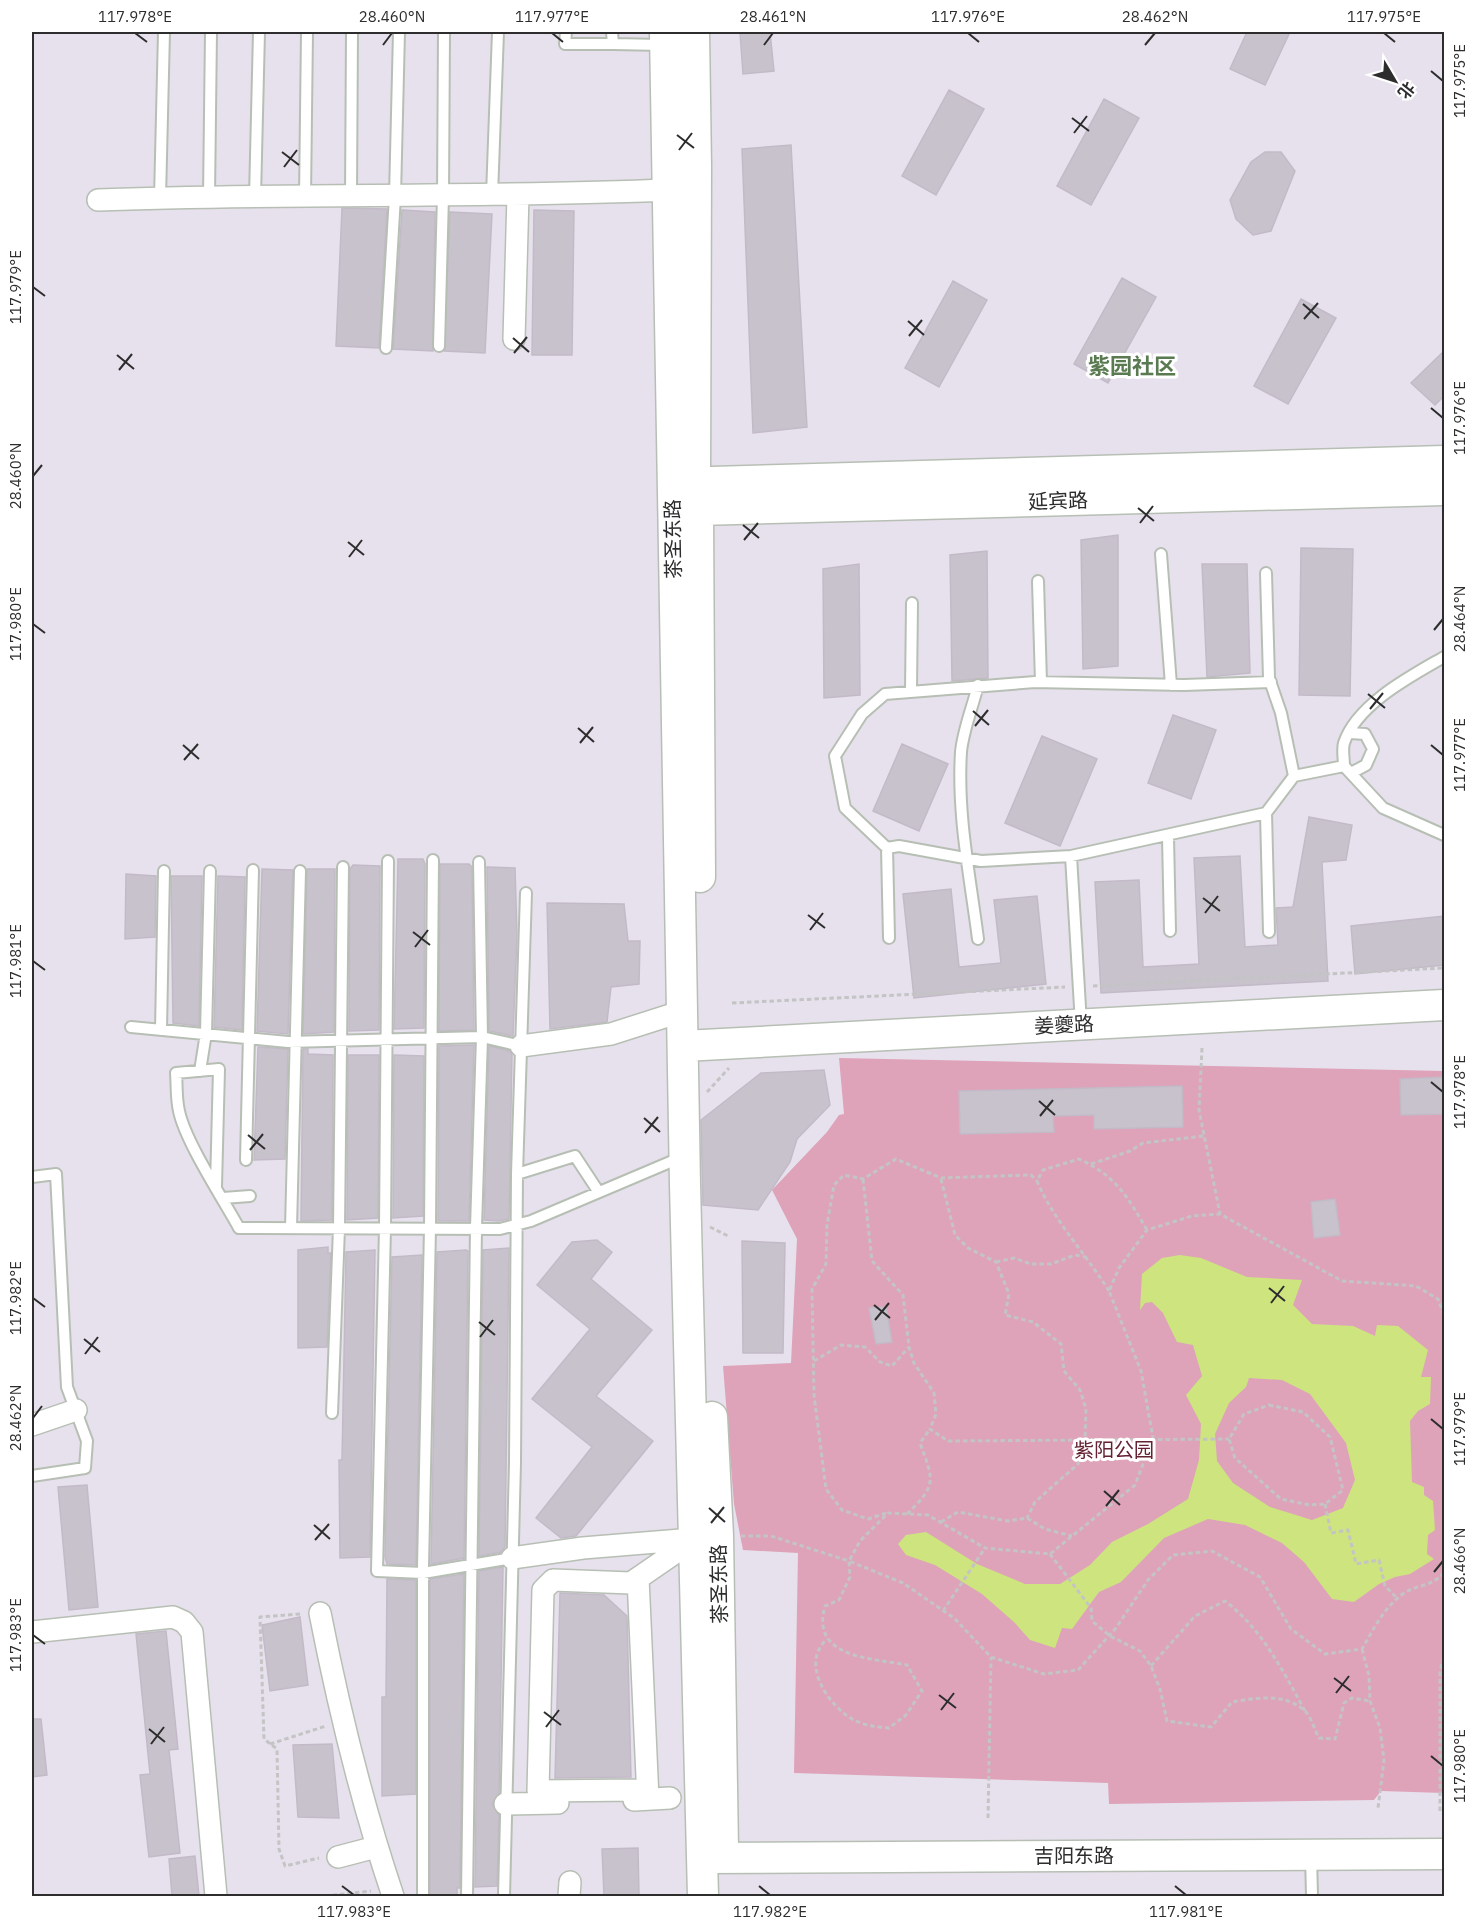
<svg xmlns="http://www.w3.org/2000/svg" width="1476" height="1928" viewBox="0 0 1476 1928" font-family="'IBM Plex Sans','Noto Sans SC',sans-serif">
	<rect width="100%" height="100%" fill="#e7e1ed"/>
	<path fill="#dea3b9" d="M839 1058 1444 1071V1793L1381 1791 1374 1800 1109 1804 1108 1783 794 1773 798 1553 743 1550 734 1504 723 1366 791 1363 797 1239 772 1190 827 1132 839 1115 844 1114Z"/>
	<path fill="#cde47f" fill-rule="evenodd" d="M1180 1255 1201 1258 1247 1277 1302 1280 1293 1305 1312 1324 1353 1326 1375 1336 1377 1325 1398 1326 1428 1350 1421 1377H1431L1430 1404 1418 1411 1410 1421 1412 1482 1424 1487V1495L1433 1501 1435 1530 1428 1535 1427 1554 1434 1559 1410 1574 1395 1577 1379 1584 1354 1602 1332 1599 1304 1562 1282 1543 1245 1525 1208 1519 1164 1538 1121 1582 1099 1592 1072 1629 1062 1628 1055 1648 1030 1640 1015 1623 982 1594 935 1565 906 1555 898 1544 906 1535 926 1532 977 1564 1025 1584H1060L1090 1565 1112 1542 1148 1524 1188 1499 1199 1460 1201 1424 1186 1395 1202 1376 1193 1345 1177 1342 1163 1313 1152 1302 1145 1303 1140 1310 1142 1274 1162 1258ZM1249 1378 1282 1380 1310 1394 1346 1443 1355 1480 1343 1508 1312 1520 1270 1507 1233 1483 1217 1461 1215 1434 1229 1403 1246 1387Z"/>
	<path fill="#c8c2cd" stroke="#c3bac8" stroke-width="1.5" d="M740 32H770L774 71 743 74Z
		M1247 32H1290L1265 85 1230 69Z
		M949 90 984 109 936 195 902 176Z
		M1104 99 1139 118 1091 205 1057 186Z
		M791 145 807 427 753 433 742 149Z
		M1265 152H1281L1295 171 1271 231 1253 235 1236 219 1230 200 1251 162Z
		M342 208 387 209 379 348 336 346Z
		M402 210 435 212 433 351 393 349Z
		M534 210 574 211 572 355H532Z
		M450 212 492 214 485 353 444 351Z
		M1122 278 1156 297 1108 383 1074 364Z
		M953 281 987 300 939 387 905 368Z
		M1301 299 1336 318 1288 404 1254 386Z
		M1444 351V396L1435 405 1411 383Z
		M1118 535V666L1083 669 1081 540Z
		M1301 548 1353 549 1350 696 1299 695Z
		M987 551 988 678 952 681 950 555Z
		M859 564 860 695 824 698 823 569Z
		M1202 564H1247L1250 673 1207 677Z
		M1173 715 1216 730 1191 799 1148 783Z
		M1042 736 1097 759 1060 846 1005 823Z
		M902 744 948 764 919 831 873 811Z
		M1309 817 1352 825 1346 860 1322 862 1328 981 1101 993 1095 882 1139 880 1143 967 1199 964 1194 858 1240 856 1245 947 1278 945 1276 908 1293 907Z
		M398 859H423L425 864 424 1028 394 1029Z
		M440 864H469L472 867 474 1030 439 1031Z
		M353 865 380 866 379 1030 349 1031 350 869Z
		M487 867 515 868 517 936 513 1036 489 1031Z
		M262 869 293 870 288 1034 257 1031Z
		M307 869H335L334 1032 303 1034Z
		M126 874 156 876 155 937 125 939Z
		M171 876H202L199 1026 173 1023Z
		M218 876 245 877 242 1030 214 1027Z
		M951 889 959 967 1001 963 994 900 1037 896 1046 984 914 998 903 894Z
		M547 903 624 904 628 941H640L639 984 611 987 607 1022 550 1029Z
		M1444 916V965L1355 974 1351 926Z
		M474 1045 469 1221H438L439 1046Z
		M489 1046 510 1051 512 1055 509 1219 499 1221 484 1220Z
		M258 1047 288 1049 285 1159 254 1160Z
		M303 1049H308V1054L333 1055 332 1220 301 1221Z
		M348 1055H379L378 1218 347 1220Z
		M394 1055 424 1056 423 1216 393 1218Z
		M824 1070 830 1105 797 1139 790 1162 758 1210 703 1205 701 1120 761 1073Z
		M1444 1077V1114L1401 1115 1400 1079Z
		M1182 1086 1183 1127 1094 1129V1115L1053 1116 1054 1132 960 1134 959 1091Z
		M1335 1199 1340 1235 1314 1238 1311 1202Z
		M597 1240 612 1252 591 1279 652 1330 596 1396 653 1441 576 1536 561 1538 536 1518 592 1447 532 1399 590 1329 537 1285 572 1242Z
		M742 1241 785 1243 783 1353H743Z
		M328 1247V1253H331L327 1347 298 1348V1250Z
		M509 1248 505 1547 501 1552 479 1556 483 1250Z
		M375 1250 370 1557 340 1558 339 1460H342L346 1252Z
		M466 1250 468 1251 464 1558 431 1564 437 1252Z
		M422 1255 416 1565 387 1564 385 1557 392 1257Z
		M886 1307 892 1342 876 1344 869 1308Z
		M87 1485 98 1607 69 1610 58 1487Z
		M503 1567 499 1793 492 1804 499 1815 497 1886 475 1887 479 1571Z
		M464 1574 460 1888H457V1896H430V1579Z
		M387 1579 416 1580V1794L382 1796V1697H386Z
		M560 1593 604 1595 627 1616 631 1777 555 1778Z
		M300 1617 308 1685 270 1691 262 1625Z
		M166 1631 178 1749 169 1750 180 1853 149 1857 140 1775 150 1774 136 1634Z
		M32 1719H41L47 1775 32 1777Z
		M332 1744 339 1818 298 1817 293 1745Z
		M638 1848 639 1896H604L602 1849Z
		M195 1856 199 1896H172L169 1859Z"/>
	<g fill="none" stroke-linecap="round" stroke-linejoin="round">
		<g stroke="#b7bfb4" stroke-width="14">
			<path id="lane" d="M566 32 565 44H613
				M612 32 613 44 662 45
				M492 195 498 32
				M209 196 211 32
				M351 196 352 32
				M255 197 259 32
				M305 197 307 32
				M160 198 164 32
				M439 346 443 196 444 32
				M386 348 395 196 399 32
				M1161 554 1171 685
				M1266 573 1269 678 1281 713 1294 776
				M1038 581 1041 682
				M1444 657C1411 676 1357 704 1344 743 1342 749 1344 759 1344 766L1383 808 1444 835
				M911 690 912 603
				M1350 733 1365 734 1373 749 1366 765 1351 773
				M1266 813 1269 932
				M1168 837 1170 931
				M887 848 845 808 835 756 862 714 885 694 1035 682 1184 685 1271 682
				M1071 856 1081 1024
				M388 861 385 1228 377 1571 423 1573 512 1558
				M889 938 887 848 899 846 981 861 1071 856 1266 813 1294 776 1344 766
				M978 939C970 876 957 815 961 752 963 730 973 706 978 685
				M131 1027 288 1042 482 1037 521 1046
				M161 1030 164 871
				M200 1071 206 1033 210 871
				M246 1160 253 870
				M517 1174 526 893
				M32 1177 56 1174 67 1387 87 1441 85 1468 32 1476
				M216 1186 219 1069 176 1073C177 1085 176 1099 179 1111 185 1141 223 1199 239 1228L500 1229 531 1221 682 1157
				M223 1198 250 1196
				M291 1228 300 871
				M332 1413 339 1228 343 867
				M1311 1855 1312 1896
				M423 1896V1567L430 1228 433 860
				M467 1896 476 1228 482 1037 479 862
				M504 1896 515 1463 517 1174 575 1156 598 1191"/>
		</g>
		<g stroke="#b7bfb4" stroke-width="24">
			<path id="street" d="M98 200C288 193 478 198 668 190
				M514 339 518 195
				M521 1046 611 1034 683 1011
				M32 1425 76 1410
				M512 1558 583 1548 693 1539
				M638 1578 648 1799
				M320 1613C339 1710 362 1804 393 1896
				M32 1632 173 1617 184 1622 192 1632 216 1896
				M648 1799 638 1790 538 1791 543 1590 553 1580 631 1583 695 1539
				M634 1800 670 1798
				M505 1804 558 1803
				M338 1857 376 1847
				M569 1896 570 1882"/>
		</g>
		<g stroke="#b7bfb4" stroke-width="33">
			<path id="secondary" d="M665 32 685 1185 703 1896
				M694 32 696 167 695 483 698 510 700 877
				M677 483 1444 461
				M678 514 698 510 1444 490
				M684 1046 1444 1005
				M712 1417 718 1536 723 1849
				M703 1858 1444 1854"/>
		</g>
		<path stroke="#c4c4c4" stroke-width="3" stroke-dasharray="4.5 3" stroke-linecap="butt" d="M1093 986 1444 968
			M732 1003 1065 987
			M1202 1048 1199 1110 1220 1214
			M707 1092 729 1068
			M1091 1164 1130 1151 1143 1143 1204 1136
			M863 1179 872 1261 903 1295 909 1347 914 1363 934 1393 936 1414 930 1429 948 1441 1229 1439
			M941 1179 955 1235 968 1248 996 1262 1009 1294 1005 1315 1033 1322 1061 1344 1064 1371 1080 1390 1086 1409 1085 1440 1078 1464 1035 1502 1027 1518
			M710 1227 730 1237
			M996 1262 1014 1258 1031 1264H1051L1075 1255 1086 1257
			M1109 1291C1086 1254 1054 1221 1037 1181L1043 1170 1079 1159C1116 1176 1127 1196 1147 1230
			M1444 1315 1438 1299 1416 1286 1342 1281 1220 1214 1192 1216 1147 1230 1119 1268 1109 1291 1141 1371 1153 1438 1135 1485 1050 1554 985 1548 928 1515 888 1513 860 1541 849 1561 903 1583 954 1618 991 1657 1044 1674 1078 1670 1116 1628 1148 1580 1173 1555 1212 1551 1260 1577 1291 1629 1325 1654 1362 1649C1373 1630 1384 1607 1404 1593 1418 1584 1429 1588 1444 1573
			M814 1361 841 1345 865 1347 880 1362 892 1366 909 1347
			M1269 1405 1303 1412 1330 1437 1343 1490 1325 1504 1310 1505 1281 1499 1235 1458 1229 1439 1244 1414Z
			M1325 1504 1331 1533 1348 1530 1356 1564 1379 1560 1385 1586 1398 1599
			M886 1513 868 1519 842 1510 826 1489 814 1395 812 1289 826 1264 827 1225 834 1185 844 1175 863 1179 896 1159 941 1178 1031 1175 1037 1181
			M907 1514C937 1485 934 1481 920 1443L930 1429
			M941 1522 958 1512 1008 1521 1027 1518 1045 1529 1072 1536
			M741 1536H771L849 1561 850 1577 839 1600 825 1606C810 1658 871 1658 907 1665L922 1691 906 1715 889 1728C875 1727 861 1725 849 1717 825 1701 801 1662 827 1639
			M1050 1554 1091 1608 1092 1621 1110 1636 1140 1651 1151 1666 1160 1689 1167 1721 1211 1727 1232 1702C1256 1698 1286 1692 1306 1712 1312 1719 1315 1731 1319 1738L1335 1739 1344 1703 1352 1698 1370 1701
			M943 1611 985 1548
			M300 1614 260 1617 264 1739 277 1749 279 1849 285 1866 319 1858
			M1362 1649 1369 1676 1370 1701 1380 1728 1384 1760 1378 1808
			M1151 1666 1195 1616 1225 1601C1262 1629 1283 1671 1305 1711
			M270 1744 326 1726
			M1440 1811V1671L1444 1656
			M988 1818 991 1657
			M325 1896 371 1891"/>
		<use href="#lane" stroke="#fff" stroke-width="10"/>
		<use href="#street" stroke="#fff" stroke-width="21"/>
		<use href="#secondary" stroke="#fff" stroke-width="30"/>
	</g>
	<path fill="none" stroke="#2d2d2d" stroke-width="2" d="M135 33 147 42M552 33 563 42M968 33 979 42M1384 33 1395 42M383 45 392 33M764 45 773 33M1145 45 1155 33M1431 71 1443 81M1072 118 1089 131M1074 133 1087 116M677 135 694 148M679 150 692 133M282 152 299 165M284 167 297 150M33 287 45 296M1303 304 1319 318M1304 319 1318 303M908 321 924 335M909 336 922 320M513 338 529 352M514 353 527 337M117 355 134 369M119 370 132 354M1431 408 1443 418M33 476 42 465M1138 508 1154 521M1140 523 1153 506M743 525 759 538M744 540 758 523M348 542 364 555M349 557 362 540M33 624 45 633M1434 630 1443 619M1368 694 1385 708M1370 709 1383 693M973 711 989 725M975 726 988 710M578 728 594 742M580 743 593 727M183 745 199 759M1431 745 1443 755M184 760 198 744M1203 898 1220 911M1205 913 1218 896M808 915 825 928M810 930 823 913M413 932 430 945M415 947 428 930M33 961 45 970M1431 1082 1443 1092M1039 1101 1055 1115M1040 1116 1053 1100M644 1118 660 1132M645 1133 658 1117M248 1135 265 1149M250 1150 263 1134M1269 1288 1285 1301M33 1298 45 1307M1271 1303 1284 1286M874 1305 890 1318M875 1320 889 1303M479 1322 495 1335M480 1337 493 1320M84 1339 100 1352M85 1354 98 1337M33 1418 42 1406M1431 1419 1443 1429M1104 1491 1120 1505M1106 1506 1119 1490M709 1508 725 1522M711 1523 724 1507M314 1525 330 1539M315 1540 329 1524M1434 1572 1443 1561M33 1635 45 1644M1334 1678 1351 1691M1336 1693 1349 1676M939 1695 956 1708M941 1710 954 1693M544 1712 561 1725M546 1727 559 1710M149 1729 165 1742M151 1744 164 1727M1431 1756 1443 1766M342 1886 354 1895M759 1886 770 1895M1175 1886 1186 1895"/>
	<g text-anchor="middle" stroke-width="6" stroke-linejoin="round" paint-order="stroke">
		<g font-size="20" fill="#2d2d2d" stroke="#fff">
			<text transform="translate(1058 501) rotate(-2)" y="7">延宾路</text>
			<text transform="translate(673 539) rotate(-91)" y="7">茶圣东路</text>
			<text transform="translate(1064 1025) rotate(-3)" y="7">姜夔路</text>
			<text transform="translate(719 1584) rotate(-91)" y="7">茶圣东路</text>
			<text x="1074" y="1863">吉阳东路</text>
		</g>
		<g font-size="20" fill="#642233" stroke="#fff">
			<text x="1114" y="1457">紫阳公园</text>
		</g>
		<g font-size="22" font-weight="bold" fill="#5a7a51" stroke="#fff">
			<text x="1132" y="374">紫园社区</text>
		</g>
	</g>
	<rect width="1476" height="1928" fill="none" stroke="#ffffff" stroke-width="66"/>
	<g transform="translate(1395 81) rotate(129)" stroke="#ffffff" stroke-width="4.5" paint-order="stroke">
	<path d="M0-4.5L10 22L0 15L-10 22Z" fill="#2d2d2d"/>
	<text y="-9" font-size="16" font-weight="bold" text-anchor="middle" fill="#2d2d2d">北</text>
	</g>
	<rect x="33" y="33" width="1410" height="1862" fill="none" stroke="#2d2d2d" stroke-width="2"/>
	<g font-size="15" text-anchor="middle" fill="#2d2d2d">
		<text x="135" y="22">117.978°E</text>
		<text x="392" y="22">28.460°N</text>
		<text x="552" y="22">117.977°E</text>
		<text x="773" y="22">28.461°N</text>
		<text x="968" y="22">117.976°E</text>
		<text x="1155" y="22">28.462°N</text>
		<text x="1384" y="22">117.975°E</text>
		<text transform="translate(1460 81) rotate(-90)" y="5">117.975°E</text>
		<text transform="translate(16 287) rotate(-90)" y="5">117.979°E</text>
		<text transform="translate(1460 418) rotate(-90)" y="5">117.976°E</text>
		<text transform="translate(16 476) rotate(-90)" y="5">28.460°N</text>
		<text transform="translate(1460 619) rotate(-90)" y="5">28.464°N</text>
		<text transform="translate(16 624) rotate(-90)" y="5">117.980°E</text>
		<text transform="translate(1460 755) rotate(-90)" y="5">117.977°E</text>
		<text transform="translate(16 961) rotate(-90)" y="5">117.981°E</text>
		<text transform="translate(1460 1092) rotate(-90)" y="5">117.978°E</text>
		<text transform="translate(16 1298) rotate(-90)" y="5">117.982°E</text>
		<text transform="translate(16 1418) rotate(-90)" y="5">28.462°N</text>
		<text transform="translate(1460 1429) rotate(-90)" y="5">117.979°E</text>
		<text transform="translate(1460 1561) rotate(-90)" y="5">28.466°N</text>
		<text transform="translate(16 1635) rotate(-90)" y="5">117.983°E</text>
		<text transform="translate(1460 1766) rotate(-90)" y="5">117.980°E</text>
		<text x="354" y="1917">117.983°E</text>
		<text x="770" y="1917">117.982°E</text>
		<text x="1186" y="1917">117.981°E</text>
	</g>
</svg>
